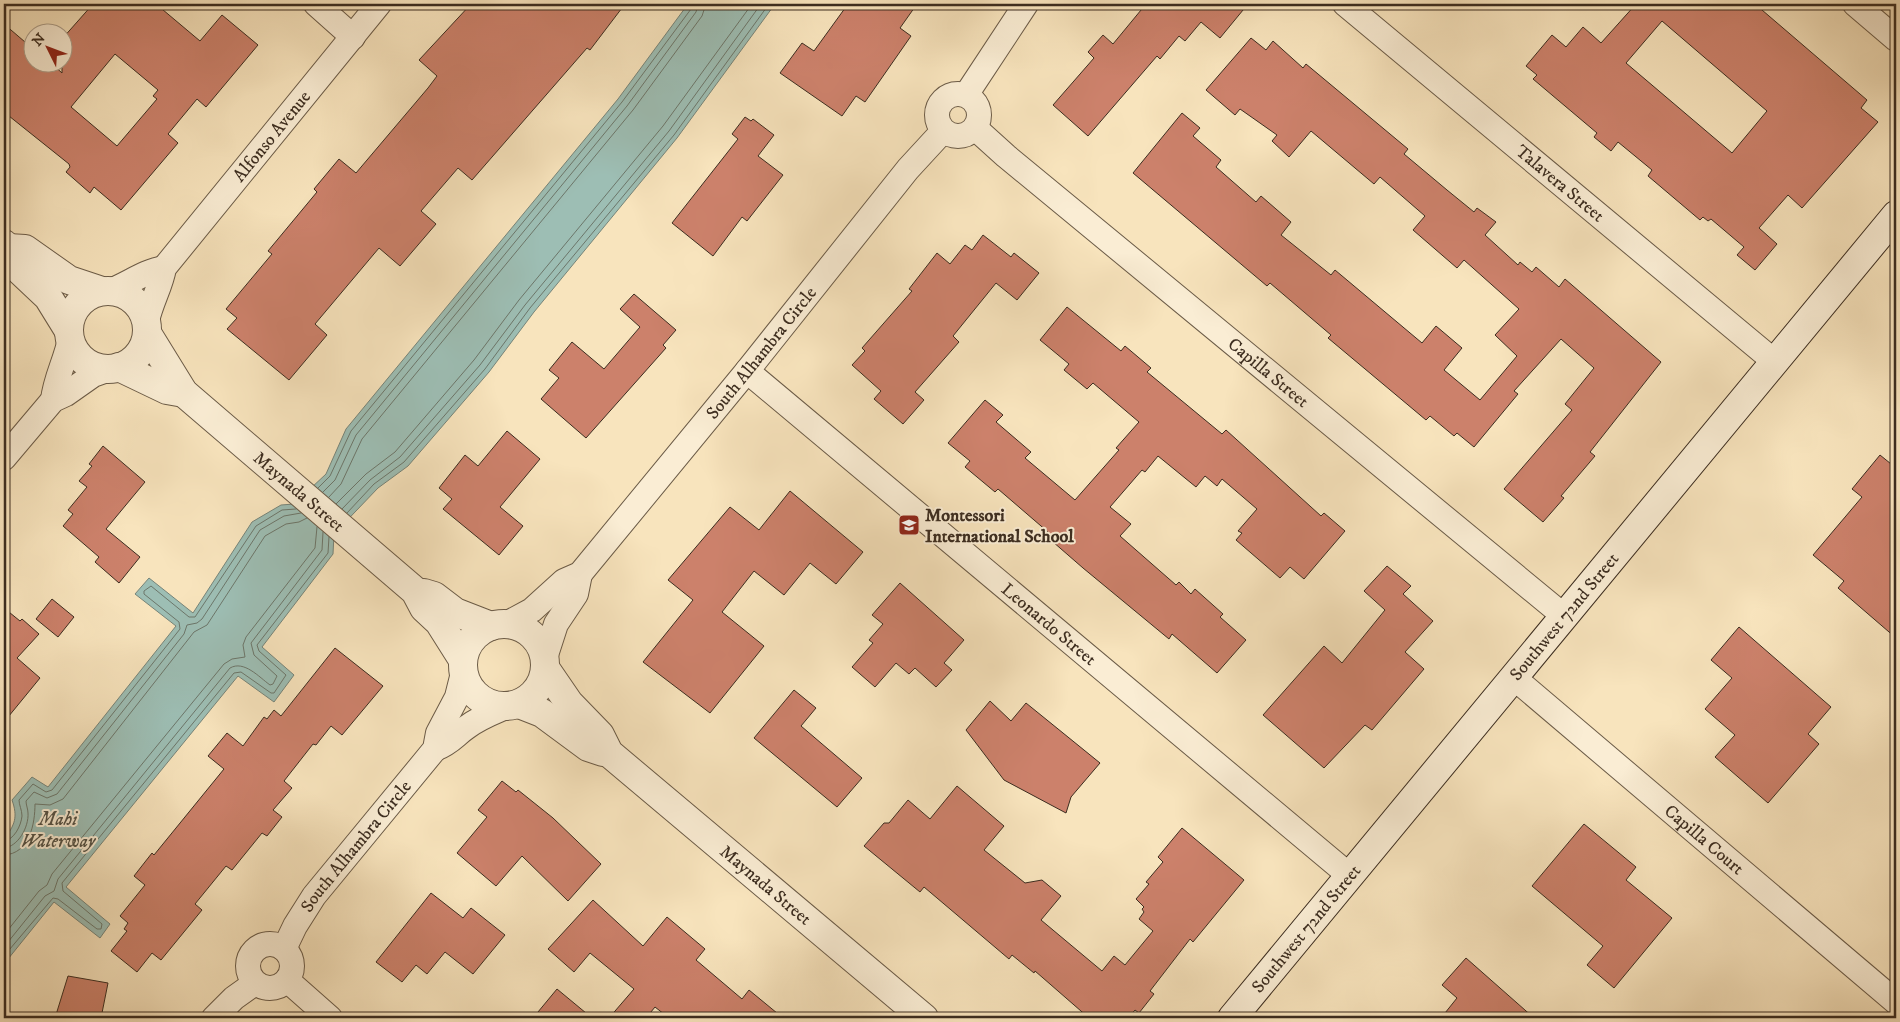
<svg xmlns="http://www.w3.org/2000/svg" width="1900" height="1022" viewBox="0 0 1900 1022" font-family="'IM FELL DW Pica',serif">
	<rect width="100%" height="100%" fill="#f8e4bd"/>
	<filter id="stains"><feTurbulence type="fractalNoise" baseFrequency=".004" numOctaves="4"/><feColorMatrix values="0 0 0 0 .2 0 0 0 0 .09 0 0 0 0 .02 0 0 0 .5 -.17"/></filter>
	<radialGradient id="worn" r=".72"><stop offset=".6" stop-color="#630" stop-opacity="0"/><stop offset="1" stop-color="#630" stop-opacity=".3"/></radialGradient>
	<path fill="#9dbeb4" stroke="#768479" d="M688 4H775L677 138 534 312 489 372 408 466 378 488 334 534 333 554 262 647 294 675 274 702 238 676 66 887 110 924 100 938 54 902 4 964V839C15 825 18 817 12 800L32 777 48 787 176 626 135 594 149 578 193 613 252 522 281 505 294 504 326 474 346 429 618 99Z"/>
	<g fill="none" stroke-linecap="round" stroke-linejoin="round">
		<path stroke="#6c766a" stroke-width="1" d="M318 488 330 476 351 431 622 102 691 9 692 4
			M323 492 335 480 356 435 627 106 696 12 698 4
			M329 497 341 484 362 439 633 110 702 16 706 4
			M336 504 366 474 395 452 474 360 519 300 663 126 752 4
			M342 509 370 480 400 457 480 365 525 305 669 131 761 4
			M347 513 374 484 404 462 485 369 530 308 674 135 769 4
			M4 841C14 840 21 826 22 816 22 810 19 805 19 800L33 784 46 792 52 790 180 629 179 622 144 594V591L151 586 189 617H195L256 526 282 510 296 509
			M4 848C18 847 29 827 28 813 28 809 26 805 26 801L34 792 47 798 57 794 184 634 187 625 197 623 202 619 260 530 284 516 301 513
			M4 855C30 854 35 823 35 804L50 805 63 799 194 632 207 625 265 536 286 524 299 522 307 518
			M4 935 39 891 47 885 52 874 224 664 232 659 245 657 243 645 246 637 315 548 317 527
			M4 947 45 896 54 891 58 879 230 668C244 660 259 677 270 685L273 684 277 676 254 655 251 643 322 550 323 532
			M4 956 53 898 58 899 97 929H101L102 924 63 891 62 883 234 673 241 672 271 693H274L286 675 259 651 257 645 328 553 329 537"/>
	</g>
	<path fill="#cc816b" stroke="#3c2d20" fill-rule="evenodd" d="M93 4H156L200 41 222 15 258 45 206 107 197 99 168 134 178 143 121 210 94 187 90 193 66 172 70 167 69 164 4 112V24L32 48V62H50L62 73V39ZM115 54 158 90 153 96 157 99 117 146 71 107Z
		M471 4H625L590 50 587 48 472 180 458 168 421 211 436 224 400 266 379 248 315 324 327 335 289 380 227 329 237 318 226 309 272 254 268 251 317 192 314 189 339 159 356 173 428 88 437 76 419 60Z
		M848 4H917L900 28 911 36 865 102 856 96 842 116 780 73 802 43 814 51Z
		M1146 4H1248L1220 38 1201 22 1185 41 1179 36 1160 59 1157 56 1088 136 1053 105 1094 58 1088 52 1103 35 1113 44Z
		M1636 4H1755L1867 100 1861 108 1878 122 1802 208 1788 195 1759 228 1777 244 1755 270 1737 255 1744 247 1711 219 1708 221 1703 217 1700 220 1648 176 1652 170 1618 142 1611 151 1594 137 1597 133 1533 79 1537 75 1526 66 1552 35 1566 47 1583 27 1601 43ZM1662 21 1767 111 1732 153 1626 63Z
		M1251 38 1266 50 1273 41 1303 68 1306 64 1408 149 1404 154 1447 190 1474 212 1477 208 1496 222 1485 235 1518 265 1520 262 1532 272 1536 267 1559 287 1565 279 1661 362 1590 452 1595 456 1561 496 1564 498 1543 522 1504 489 1572 410 1565 404 1594 368 1561 339 1514 391 1518 394 1474 447 1457 433 1454 436 1430 416 1426 420 1328 338 1331 335 1270 283 1267 286 1133 173 1182 113 1200 128 1193 136 1221 160 1216 167 1256 202 1261 196 1291 222 1281 235 1331 275 1335 270 1422 343 1436 326 1462 348 1444 370 1480 400 1517 356 1495 335 1519 309 1464 260 1457 268 1413 230 1425 216 1380 177 1374 184 1311 131 1289 157 1272 141 1277 135 1240 109 1235 115 1206 90Z
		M745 117 751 121 753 119 774 135 758 156 783 175 747 221 742 217 713 256 672 223 738 139 732 134Z
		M983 235 1011 257 1014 253 1039 273 1017 300 996 283 953 336 959 342 915 392 924 400 903 424 874 399 881 391 852 365 865 351 862 348 912 291 909 289 937 253 950 264 965 245 972 250Z
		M634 294 676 330 663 345 666 348 586 438 541 399 559 378 549 370 572 342 604 369 640 327 620 309Z
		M1067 307 1121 351 1125 346 1151 368 1147 372 1222 434 1226 430 1321 516 1324 513 1345 531 1304 579 1290 567 1280 578 1236 540 1242 533 1238 531 1257 509 1222 479 1217 486 1205 476 1196 487 1158 456 1145 472 1142 470 1110 507 1131 524 1120 536 1176 585 1179 582 1191 594 1195 589 1223 614 1220 617 1246 640 1217 673 1172 634 1169 639 1083 568 1045 535 1048 532 998 489 995 492 965 467 970 461 948 443 985 400 1003 415 996 422 1031 452 1025 458 1075 500 1119 450 1116 448 1139 422 1093 383 1087 389 1064 370 1069 364 1040 340Z
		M507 431 540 459 500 507 523 526 499 555 443 509 452 499 439 488 465 455 478 466Z
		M103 446 145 482 106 529 140 557 119 583 95 562 99 557 63 526 73 514 68 510 87 487 79 481 92 466 89 464Z
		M1880 455 1896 468V638L1838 588 1844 581 1813 555 1862 497 1852 489Z
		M790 491 863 552 836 584 810 563 784 595 754 571 722 612 764 646 710 713 643 662 693 600 668 580 730 507 759 530Z
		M1387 566 1411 586 1403 594 1433 621 1405 652 1424 669 1372 730 1365 725 1324 768 1263 715 1324 646 1342 663 1385 610 1364 591Z
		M900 583 964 640 944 663 952 670 936 687 915 668 909 674 896 663 875 687 852 667 873 643 869 640 883 624 872 615Z
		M52 599 74 617 58 637 36 619Z
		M4 608 20 621 22 619 39 634 17 658 40 678 4 722Z
		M1739 627 1831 707 1808 734 1819 744 1768 803 1715 757 1735 735 1705 709 1732 678 1711 660Z
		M335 648 383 686 342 735 331 726 316 745 313 744 284 781 292 788 273 810 282 817 267 836 262 833 232 870 226 866 195 904 202 910 161 960 152 953 137 972 111 951 127 931 124 929 128 923 120 916 145 885 134 876 152 853 154 855 224 769 208 756 227 733 243 746 264 717 267 719 274 710 281 716Z
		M794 690 816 708 801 726 862 778 837 807 754 738Z
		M990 701 1011 721 1026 703 1100 763 1071 797 1066 813 1004 780 966 730Z
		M502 781 516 792 518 790 553 818 601 864 568 901 522 856 496 886 457 853 487 817 478 810Z
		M957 786 1004 826 984 850 1025 883 1042 880 1061 896 1041 920 1102 971 1114 956 1125 965 1153 931 1139 919 1144 912 1142 909 1144 907 1136 899 1149 884 1146 882 1163 862 1158 857 1182 828 1244 880 1193 942 1190 939 1150 991 1154 994 1139 1013 1135 1010 1128 1018H1089L1035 971 1034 973 1012 955 1009 959 924 887 920 892 864 846 884 823H889L908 800 930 819Z
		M1584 824 1636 867 1626 880 1672 918 1614 988 1587 965 1603 946 1532 886Z
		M431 893 463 918 471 908 505 935 473 974 445 952 427 974 416 965 402 982 376 962Z
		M593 900 643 946 667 917 705 949 696 960 742 999 749 990 783 1018H669L655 1007 646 1018H609L634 989 590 953 574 972 548 949Z
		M1466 958 1534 1018H1441L1457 998 1442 985Z
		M68 976 108 983 101 1018H55Z
		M557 989 592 1018H533Z"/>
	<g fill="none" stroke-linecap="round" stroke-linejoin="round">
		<g stroke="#6b5b47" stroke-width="26">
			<g id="minor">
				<path d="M316 4 353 37"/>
				<path id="s1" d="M1345 4 1775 362"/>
				<path d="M1855 4 1896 39"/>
				<circle cx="958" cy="115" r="21"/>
				<path d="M966 95 1026 4"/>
				<path id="s2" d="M975 128 1006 156 1564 616"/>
				<path d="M110 291C128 284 145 271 164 268"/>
				<path id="s3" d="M147 321C151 302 161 286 164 268L379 4"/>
				<path id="s4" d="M747 371 1350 876"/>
				<path d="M53 400C55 379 66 360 70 339"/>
				<path d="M4 458 53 400 66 394 93 375 110 369"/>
				<path id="s5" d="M506 624 532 610 564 581 580 574 747 371 908 169 943 131"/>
				<path d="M545 658 556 624 576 594 580 574"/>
				<path id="s6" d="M1513 677 1896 1002"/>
				<path d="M435 749C452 742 454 736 467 727 479 718 492 713 506 707"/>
				<circle cx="270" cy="966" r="22"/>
				<path id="s7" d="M284 949 295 926 314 896 435 749 438 733 457 697 463 673"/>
				<path d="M287 980 330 1018"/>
				<path d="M214 1018 234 998 255 983"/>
			</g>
		</g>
		<g stroke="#6b5b47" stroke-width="30">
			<g id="tertiary">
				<path d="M4 244 8 248 13 264 48 297 69 331"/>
				<path d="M8 248 25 249 69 280 102 291"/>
				<circle cx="108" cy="330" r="39"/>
				<path id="s8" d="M147 333 184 393 415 591 424 608 439 622 463 660"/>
				<path d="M119 367 167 390 184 393"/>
				<path d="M424 593 434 596 455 612 491 626"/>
				<circle cx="504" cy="665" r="41"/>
				<path id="s9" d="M545 668 569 703 600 735 609 753 924 1018"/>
				<path d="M519 704 542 713 588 747 603 752"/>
			</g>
		</g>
		<g stroke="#3c2d20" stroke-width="30">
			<g id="secondary">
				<path id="s10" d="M1232 1018 1896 215"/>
			</g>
		</g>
		<use href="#minor" stroke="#faedd4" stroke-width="24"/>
		<use href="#tertiary" stroke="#faedd4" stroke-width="28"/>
		<use href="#secondary" stroke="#faedd4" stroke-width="28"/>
	</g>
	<defs>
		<g id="school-square" transform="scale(1.125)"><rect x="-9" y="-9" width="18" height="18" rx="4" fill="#8f2418" stroke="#faedd4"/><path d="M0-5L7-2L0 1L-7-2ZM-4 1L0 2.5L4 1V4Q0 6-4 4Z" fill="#fff"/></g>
	</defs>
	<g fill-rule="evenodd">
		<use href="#school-square" x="909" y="525"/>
	</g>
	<g text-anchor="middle" stroke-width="4" stroke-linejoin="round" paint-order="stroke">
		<g font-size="18" fill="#3c2d20" stroke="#faedd4">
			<text dy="6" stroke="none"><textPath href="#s3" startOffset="226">Alfonso Avenue</textPath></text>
			<text dy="6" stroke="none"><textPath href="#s1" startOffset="280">Talavera Street</textPath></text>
			<text dy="6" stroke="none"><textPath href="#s5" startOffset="376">South Alhambra Circle</textPath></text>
			<text dy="6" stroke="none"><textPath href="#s2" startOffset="382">Capilla Street</textPath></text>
			<text dy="6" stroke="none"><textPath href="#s8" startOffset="222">Maynada Street</textPath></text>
			<text dy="6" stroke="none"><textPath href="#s10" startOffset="521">Southwest 72nd Street</textPath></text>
			<text dy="6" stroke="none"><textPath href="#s4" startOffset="394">Leonardo Street</textPath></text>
			<text dy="6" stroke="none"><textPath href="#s6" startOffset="251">Capilla Court</textPath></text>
			<text dy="6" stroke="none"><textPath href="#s7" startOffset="126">South Alhambra Circle</textPath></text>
			<text dy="6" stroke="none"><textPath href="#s9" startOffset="312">Maynada Street</textPath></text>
			<text dy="6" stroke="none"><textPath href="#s10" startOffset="116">Southwest 72nd Street</textPath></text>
		</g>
		<g font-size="18" font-weight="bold" fill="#3c2d20" stroke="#faedd4" text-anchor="start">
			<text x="925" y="521">Montessori<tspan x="925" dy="21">International School</tspan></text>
		</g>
		<g font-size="19" font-style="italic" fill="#545145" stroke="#faedd4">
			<text x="58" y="825">Mahi<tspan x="58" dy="22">Waterway</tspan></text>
		</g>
	</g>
	<rect width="1900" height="1022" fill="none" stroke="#f8e4bd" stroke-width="20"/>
	<rect x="5" y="5" width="1890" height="1012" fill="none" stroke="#3c2d20" stroke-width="2.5"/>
	<rect x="10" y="10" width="1880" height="1002" fill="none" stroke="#3c2d20"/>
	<g transform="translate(48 48) rotate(312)"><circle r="24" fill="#faedd4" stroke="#aea08c"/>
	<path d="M0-4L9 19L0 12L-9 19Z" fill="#8f2418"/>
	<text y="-8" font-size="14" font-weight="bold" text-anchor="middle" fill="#3c2d20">N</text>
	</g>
	<rect width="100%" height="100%" filter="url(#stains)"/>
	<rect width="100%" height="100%" fill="url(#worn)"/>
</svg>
